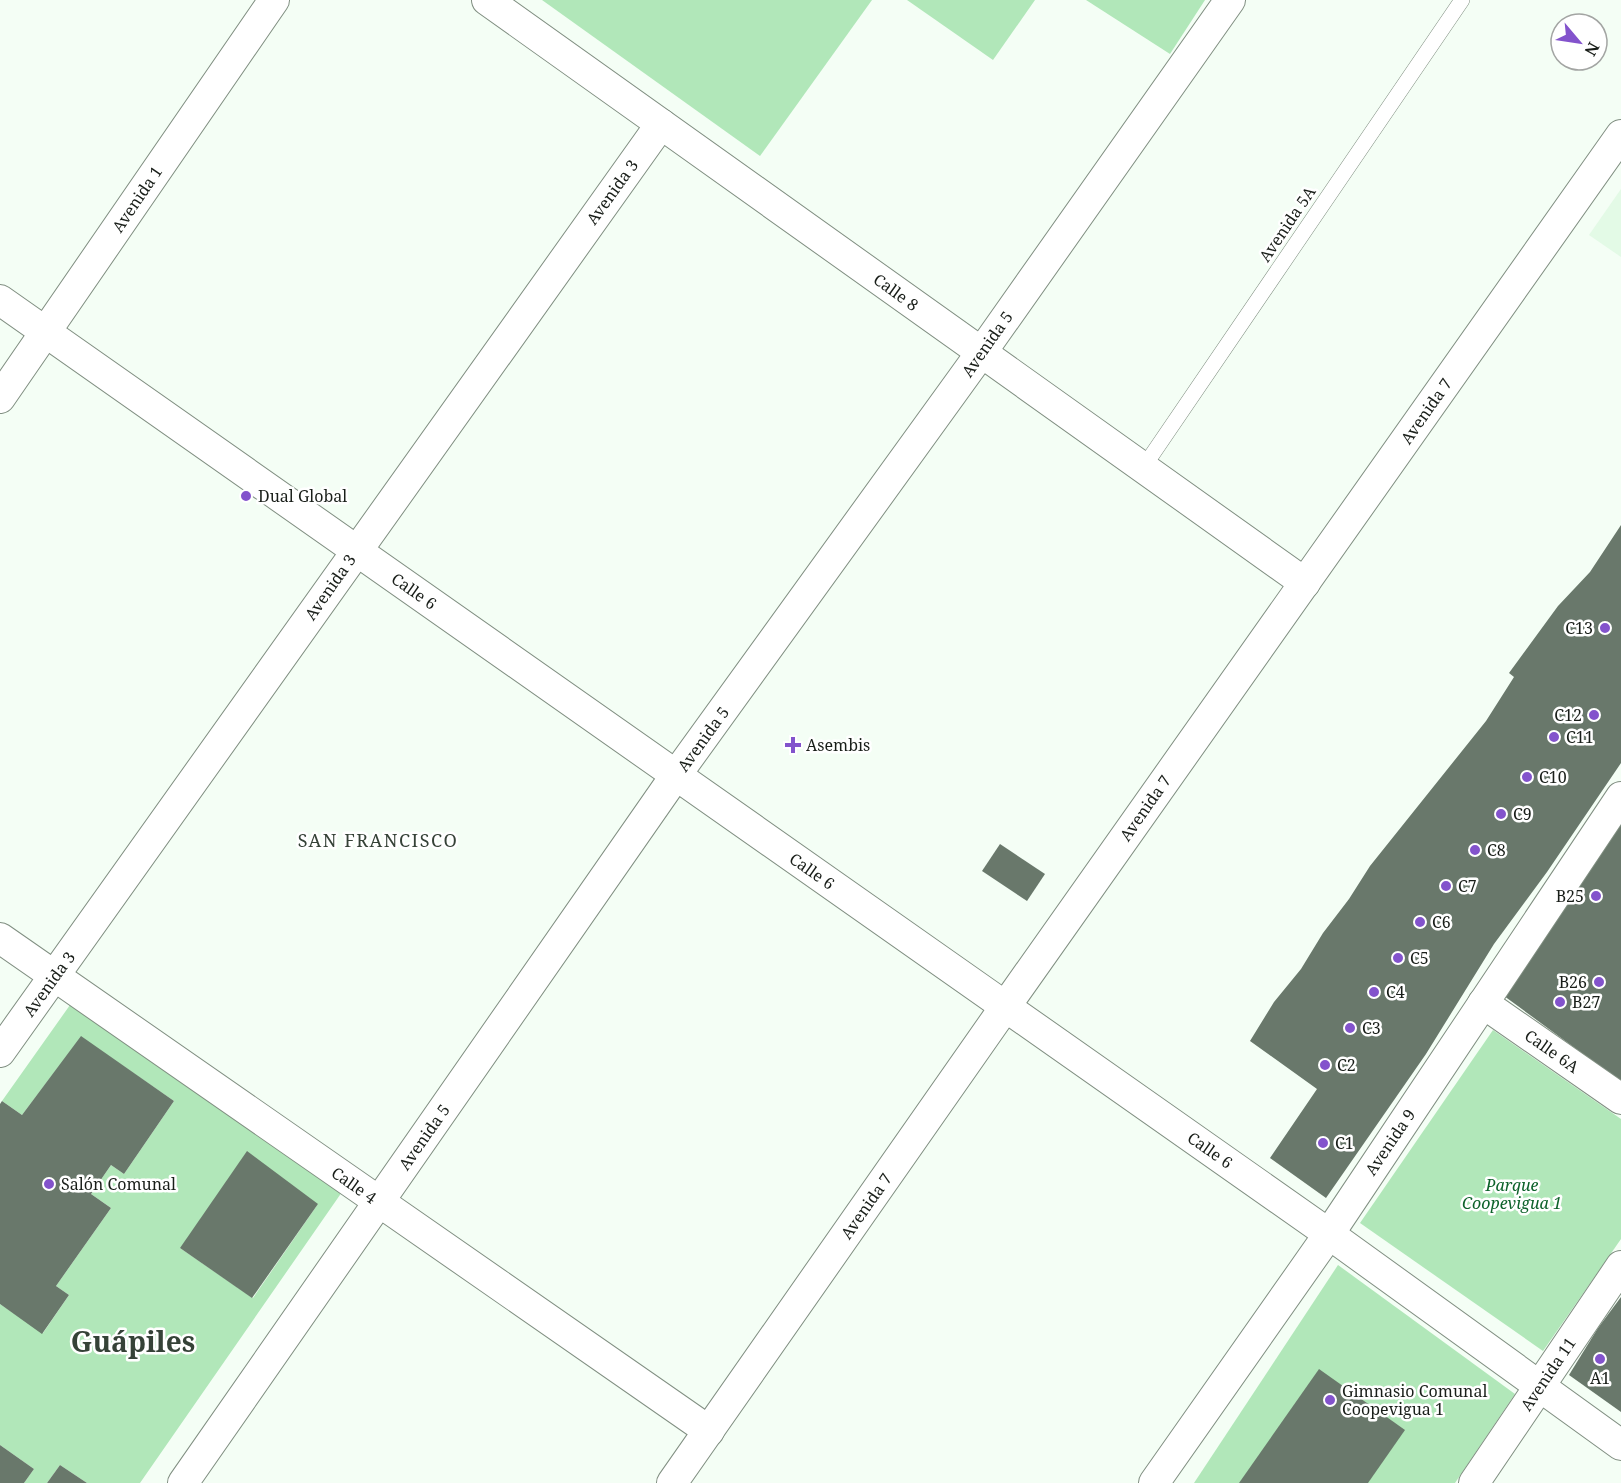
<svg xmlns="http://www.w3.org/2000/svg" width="1621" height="1483" font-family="'Noto Serif',serif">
	<rect width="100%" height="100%" fill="#f4fef5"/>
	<path fill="#e3fae6" d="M1621,189v68l-32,-22z"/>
	<g fill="#b1e7b9" fill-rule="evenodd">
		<path d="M542,0h330l-112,156z"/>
		<path d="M907,0h128l-42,60z"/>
		<path d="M1086,0h119l-35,54z"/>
		<path d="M70,1005l272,187 -202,291h-53l-27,-18 -13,18h-23l10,-14 -34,-24v-141l43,29 26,-38 -13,-9 55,-78 -20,-14 20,-29 13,9 50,-73 -93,-64 -59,78 -20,-14zM318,1204l-65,94 -73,-50z"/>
		<path d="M1493,1030l128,89v120l-78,112 -183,-128z"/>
		<path d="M1338,1265l177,129 -60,89h-261z"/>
	</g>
	<g fill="#69786b">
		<path d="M1621,525v238l-74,109 -53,72 -68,110 -100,144 -56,-40 47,-69 -67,-48 24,-39 27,-33 22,-36 26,-34 21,-33 116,-145 28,-44 -5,-4 49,-67 32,-34z"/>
		<path d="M1621,824v258l-121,-89z"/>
		<path d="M1000,844l45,30 -18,27 -45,-30z"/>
		<path d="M81,1036l93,65 -50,73 -13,-9 -20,29 20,14 -55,78 13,9 -27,39 -42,-30v-200l2,-3 20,14z"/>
		<path d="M247,1151l71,53 -66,94 -72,-50z"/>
		<path d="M1621,1297v115l-52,-37 29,-47z"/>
		<path d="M1319,1369l86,61 -37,53h-129z"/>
		<path d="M0,1445l34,24 -10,14h-24z"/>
		<path d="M60,1465l27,18h-40z"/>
	</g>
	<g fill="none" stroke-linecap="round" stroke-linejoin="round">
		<defs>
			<path id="service" d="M1143,468l319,-468"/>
			<g id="minor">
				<path d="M487,0l818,583"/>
				<path d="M0,300l1329,934 292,211"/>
				<path d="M0,398l274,-398"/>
				<path d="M0,938l709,493"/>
				<path d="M1483,1003l138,96"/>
				<path d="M0,1052l661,-928"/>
				<path d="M183,1483l493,-708 305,-422 249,-353"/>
				<path d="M672,1483l333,-476 616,-872"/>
				<path d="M1154,1483l175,-249 292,-437"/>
				<path d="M1474,1483l147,-217"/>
			</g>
		</defs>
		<use href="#service" stroke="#818f82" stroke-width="16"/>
		<use href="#minor" stroke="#818f82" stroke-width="32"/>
		<use href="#service" stroke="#fff" stroke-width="15"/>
		<use href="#minor" stroke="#fff" stroke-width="30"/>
	</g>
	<g fill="#8353cc" stroke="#fff" stroke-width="2">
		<circle cx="246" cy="496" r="6"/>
		<circle cx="1605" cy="628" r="6"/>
		<circle cx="1594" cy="715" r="6"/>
		<circle cx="1554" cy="737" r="6"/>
		<path d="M790 736h6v6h6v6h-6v6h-6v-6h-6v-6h6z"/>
		<circle cx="1527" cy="777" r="6"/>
		<circle cx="1501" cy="814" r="6"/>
		<circle cx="1475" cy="850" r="6"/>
		<circle cx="1446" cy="886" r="6"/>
		<circle cx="1596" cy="896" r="6"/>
		<circle cx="1420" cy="922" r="6"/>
		<circle cx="1398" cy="958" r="6"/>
		<circle cx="1599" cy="982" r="6"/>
		<circle cx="1374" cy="992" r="6"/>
		<circle cx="1560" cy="1002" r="6"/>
		<circle cx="1350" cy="1028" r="6"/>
		<circle cx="1325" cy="1065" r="6"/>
		<circle cx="1323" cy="1143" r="6"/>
		<circle cx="49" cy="1184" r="6"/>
		<circle cx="1600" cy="1359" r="6"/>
		<circle cx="1330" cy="1400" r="6"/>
	</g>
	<g text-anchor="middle" stroke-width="5" stroke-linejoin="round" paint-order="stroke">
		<g font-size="16" fill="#191e19" stroke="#fff">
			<text transform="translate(612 192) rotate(-54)" y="6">Avenida 3</text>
			<text transform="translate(137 199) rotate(-56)" y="6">Avenida 1</text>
			<text transform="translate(1287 224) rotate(-56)" y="6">Avenida 5A</text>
			<text transform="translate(896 292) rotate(36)" y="6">Calle 8</text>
			<text transform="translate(987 344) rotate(-55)" y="6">Avenida 5</text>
			<text transform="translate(1426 411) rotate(-55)" y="6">Avenida 7</text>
			<text transform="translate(330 587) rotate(-55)" y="6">Avenida 3</text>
			<text transform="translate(414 591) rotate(35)" y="6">Calle 6</text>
			<text transform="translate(703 739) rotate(-54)" y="6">Avenida 5</text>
			<text transform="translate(1145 808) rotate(-55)" y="6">Avenida 7</text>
			<text transform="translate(812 871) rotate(35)" y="6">Calle 6</text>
			<text transform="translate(49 984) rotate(-54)" y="6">Avenida 3</text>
			<text transform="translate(1552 1051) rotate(35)" y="6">Calle 6A</text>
			<text transform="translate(424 1137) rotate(-55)" y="6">Avenida 5</text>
			<text transform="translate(1390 1142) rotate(-56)" y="6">Avenida 9</text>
			<text transform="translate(1210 1150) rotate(35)" y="6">Calle 6</text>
			<text transform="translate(354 1185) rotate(35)" y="6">Calle 4</text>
			<text transform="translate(866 1206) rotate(-55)" y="6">Avenida 7</text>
			<text transform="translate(1548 1374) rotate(-56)" y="6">Avenida 11</text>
		</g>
		<g font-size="16" fill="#191e19" stroke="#fff" text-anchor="start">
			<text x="258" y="502">Dual Global</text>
			<text x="1593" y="634" text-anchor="end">C13</text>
			<text x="1582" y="721" text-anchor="end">C12</text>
			<text x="1566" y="743">C11</text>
			<text x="806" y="751">Asembis</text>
			<text x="1539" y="783">C10</text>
			<text x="1513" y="820">C9</text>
			<text x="1487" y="856">C8</text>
			<text x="1458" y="892">C7</text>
			<text x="1584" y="902" text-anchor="end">B25</text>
			<text x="1432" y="928">C6</text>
			<text x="1410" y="964">C5</text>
			<text x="1587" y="988" text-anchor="end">B26</text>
			<text x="1386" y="998">C4</text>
			<text x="1572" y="1008">B27</text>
			<text x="1362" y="1034">C3</text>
			<text x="1337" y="1071">C2</text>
			<text x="1335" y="1149">C1</text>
			<text x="61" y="1190">Salón Comunal</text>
			<text x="1600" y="1384" text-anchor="middle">A1</text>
			<text x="1342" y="1397">Gimnasio Comunal<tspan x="1342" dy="18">Coopevigua 1</tspan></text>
		</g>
		<g font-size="16" font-style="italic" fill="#0d622a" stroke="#fff">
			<text x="1512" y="1191">Parque<tspan x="1512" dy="18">Coopevigua 1</tspan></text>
		</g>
		<g font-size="18" letter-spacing="1.5" fill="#354237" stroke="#fff">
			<text x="378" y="847">SAN FRANCISCO</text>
		</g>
		<g font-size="28" font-weight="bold" fill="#354237" stroke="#fff">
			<text x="133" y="1352">Guápiles</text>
		</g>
	</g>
	<g transform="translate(1579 42) rotate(119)"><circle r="28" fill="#ffffff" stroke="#a3a5a3" stroke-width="1.5"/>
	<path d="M0-4.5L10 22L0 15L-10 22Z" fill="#8353cc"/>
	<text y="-9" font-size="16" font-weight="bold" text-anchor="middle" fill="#191e19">N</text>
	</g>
</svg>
